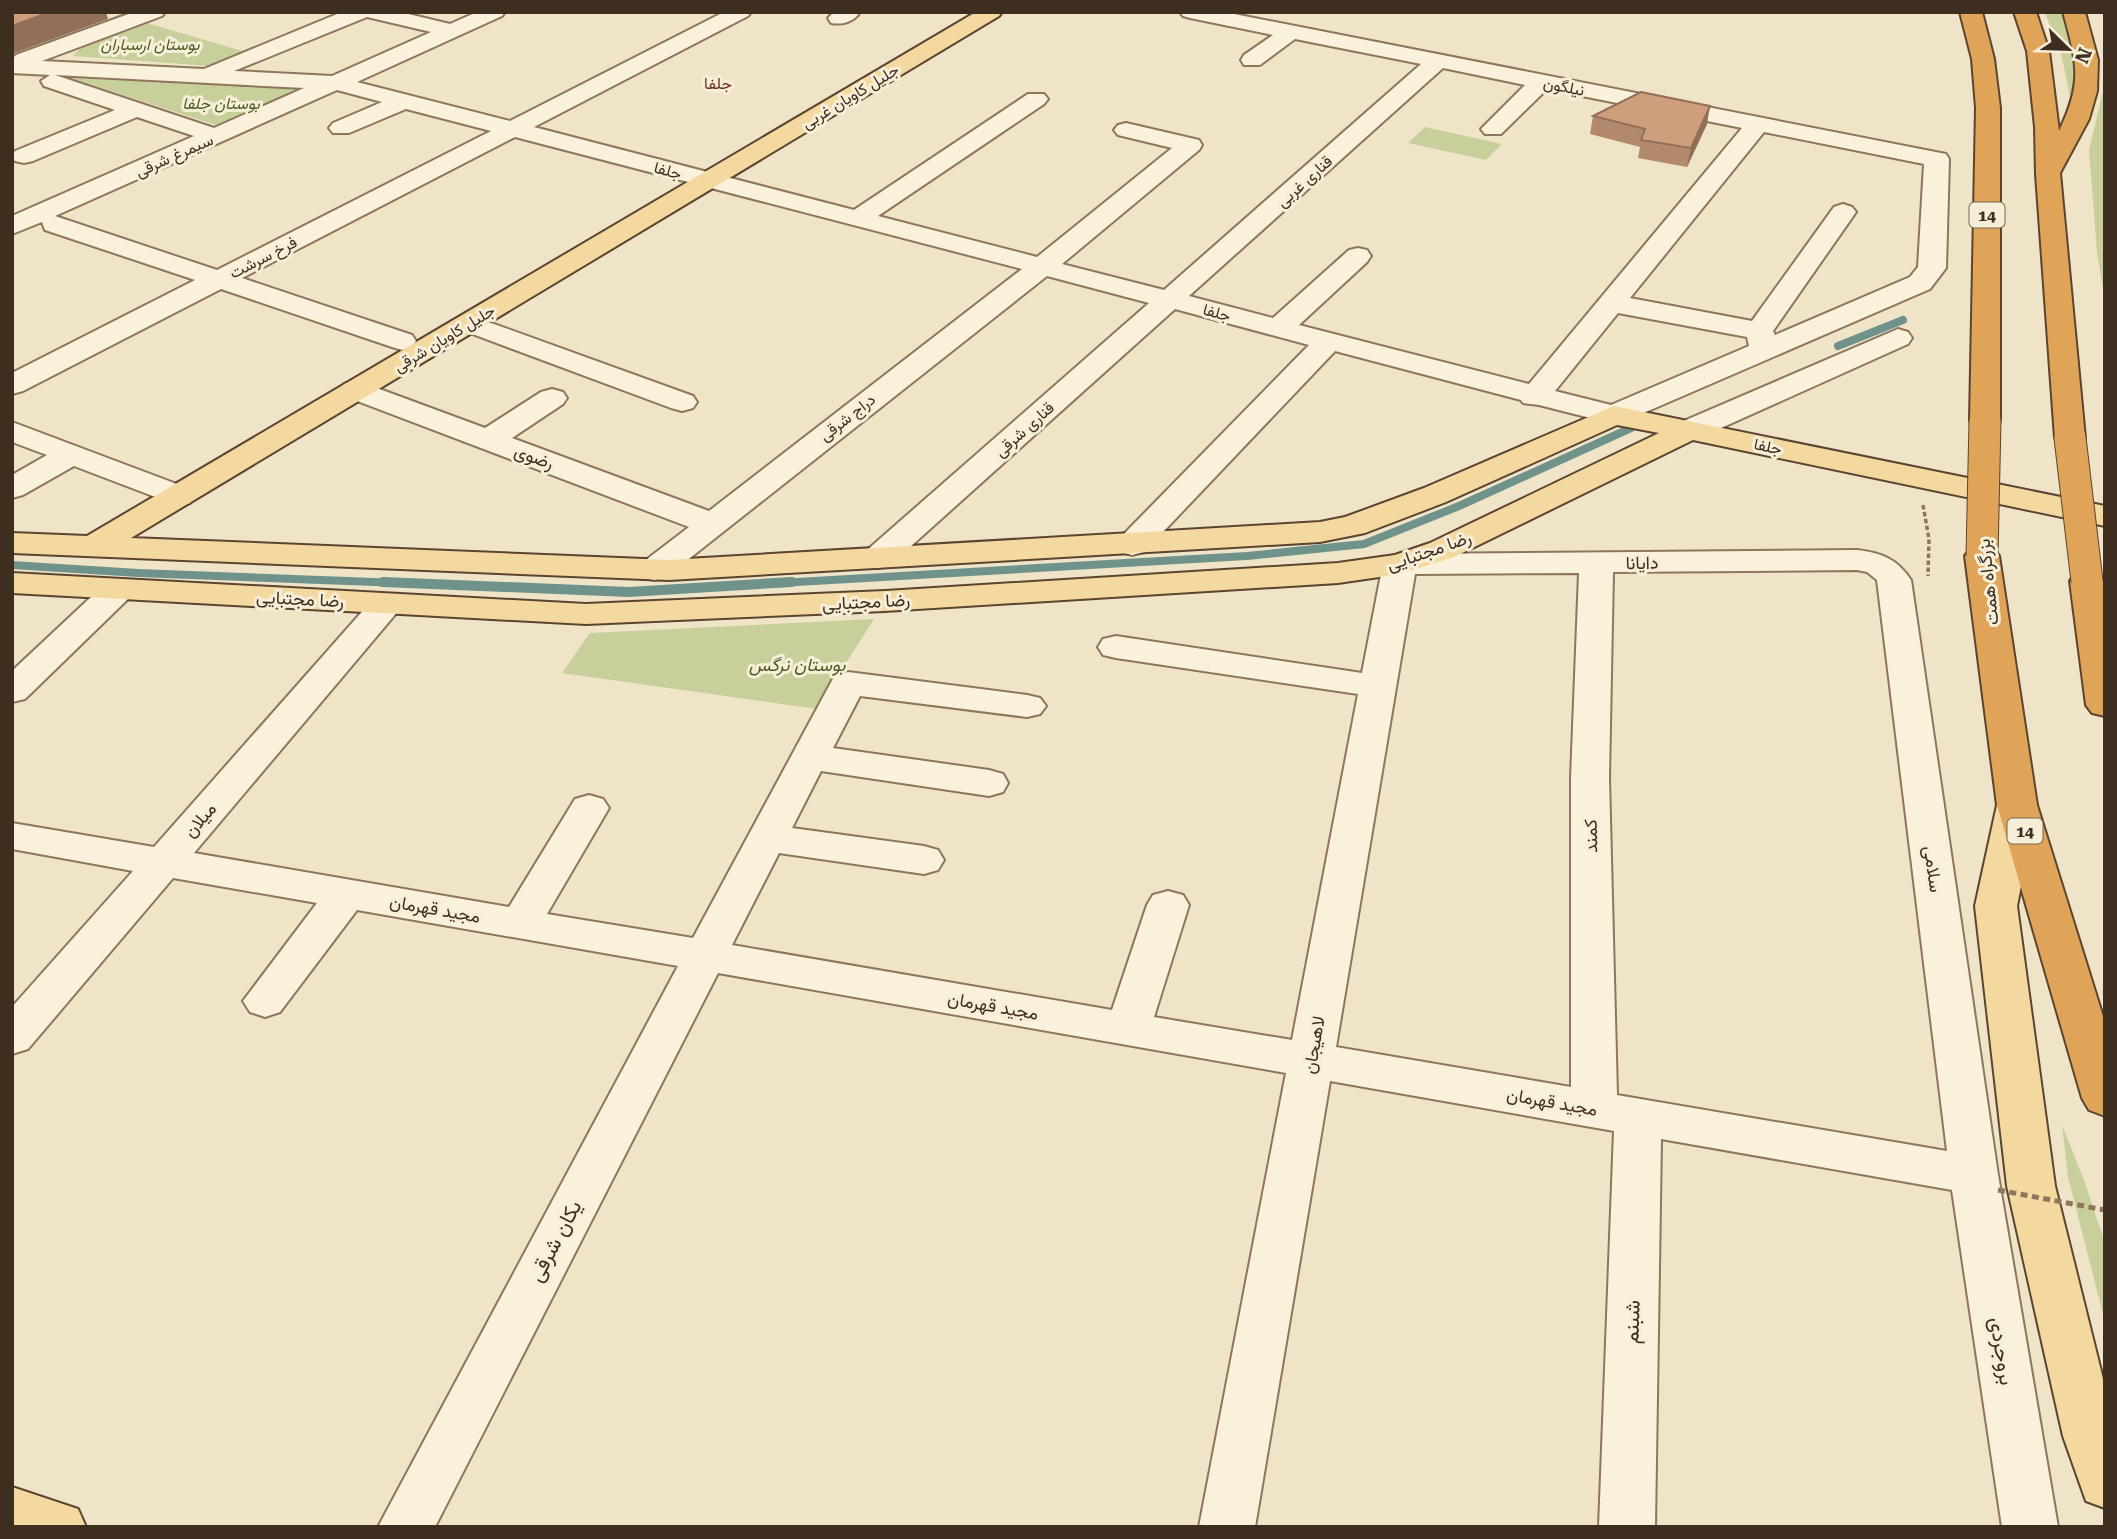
<svg xmlns="http://www.w3.org/2000/svg" width="2117" height="1539" font-family="'Roboto Serif',Vazirmatn,serif">
	<rect width="100%" height="100%" fill="#f0e4c8"/>
	<g fill="#c9cf9b">
		<path d="M2045,12h17c14,38 13,55 10,94l-10,-48z"/>
		<path d="M147,23l99,29 -37,14 -136,-10 7,-8z"/>
		<path d="M58,74l253,12 -89,41z"/>
		<path d="M2105,83v217l-8,-47 -8,-103z"/>
		<path d="M1425,127l77,17 -16,16 -78,-17z"/>
		<path d="M874,619l-57,90 -255,-36 28,-40z"/>
		<path d="M2062,1125l22,55 21,63v79l-37,-145z"/>
	</g>
	<g fill="none" stroke-linecap="round" stroke-linejoin="round">
		<g stroke="#6f938a" stroke-width="8">
			<path d="M1838,346l65,-26"/>
			<path d="M12,565l126,8 290,11"/>
			<path d="M762,584l485,-28 117,-12 95,-38 172,-78"/>
		</g>
		<path stroke="#6f938a" stroke-width="10" d="M383,582l246,10 163,-10"/>
		<defs>
			<g id="minor">
				<path d="M134,12h31l-3,4 -120,45 162,8 138,-57h58l50,12 27,-12h28l-3,4 -145,66 153,39 214,-109h27l-3,4 -214,111 320,83 174,-116h16l4,5 -4,5 -166,112 159,41 135,-109 -54,-13 -4,-5 4,-5 8,-2 73,17 3,5 -3,5 -137,114 102,26 257,-226 -126,-25 -35,26h-16l-3,-5 3,-5 29,-20 -83,-17 -7,-2 -3,-4h44l722,142 3,5 -3,109 -16,21 -305,132 -11,3 -75,-19 -16,-2 -2,-3 -186,-49 -191,201 -12,3 -12,-3 -5,-7 5,-7 189,-193 -134,-36 -285,256 -12,3 -12,-3 -5,-7 5,-7 283,-248 -102,-27 -381,301 -12,3 -12,-3 -5,-7 5,-7 47,-36 -345,-131 -4,-6 4,-6 11,-3 11,3 119,44 56,-36 11,-3 11,3 4,6 -4,6 -51,34 197,73 313,-242 -507,-132 -273,141 170,57 4,6 -4,6 -10,3 -10,-3 -171,-58 -198,102 -11,3v-21l183,-93 -150,-50 -3,-8 -30,12v-18l182,-80 -57,-19 -104,44 -9,2 -9,-2 -3,-4 3,-6 100,-41 -71,-24 -3,-5 9,-6 -38,-2v-14l4,-4zM367,17l64,15 -99,44 -98,-5zM1443,68l82,17 -44,44 4,5h16l46,-45 195,39 -213,256 -230,-59 68,-63 4,-6 -4,-6 -9,-2 -9,2 -76,68 -84,-22zM55,75l249,13 -90,40zM337,90l45,12 -49,21 -4,5 4,5h16l57,-24 85,22 -274,139 -162,-54zM1764,132l160,32 -6,103 -8,10 -135,58 -2,-4 83,-119 -4,-5 -9,-3 -9,3 -82,114 -122,-23zM1618,313l129,24 2,9 -138,59 -56,-14z"/>
				<path d="M834,12h26c-6,10 -18,13 -29,11l-3,-5z"/>
				<path d="M469,315l224,81 4,6 -4,6 -11,3 -11,-3 -212,-79 -4,-6 4,-6z"/>
				<path d="M1898,329l10,3 4,6 -4,6 -207,93 -11,2 -11,-2 -4,-7 4,-7z"/>
				<path d="M12,422l178,67 5,7 -5,7 -11,3 -105,-40 -51,29 -11,3v-23l35,-20 -35,-13z"/>
				<path d="M1857,550c25,3 40,9 54,30l87,595 60,352h-56l-50,-337 -291,-51 -6,388h-56l15,-396 -284,-50 -75,446h-56l87,-454 -568,-100 -283,554h-57l300,-561 -321,-56 -77,102 -15,5 -15,-5 -7,-11 74,-98 -144,-25 -145,171 -16,5v-47l121,-136 -121,-22v-26l142,24 221,-250 12,-3 12,3 5,7 -210,249 315,54 66,-108 14,-4 14,4 6,9 -62,106 146,24 142,-263 13,-3 179,23 13,3 6,8 -6,8 -13,3 -167,-21 -27,52 156,22 14,4 5,9 -5,9 -14,4 -168,-25 -29,57 132,18 14,4 6,10 -6,10 -14,4 -145,-21 -47,92 380,65 35,-105 6,-10 15,-4 15,4 6,10 -35,112 138,23 66,-346 -242,-36 -13,-3 -5,-8 5,-8 13,-3 246,37 21,-109 5,-7 12,-3zM1857,570l10,2 10,8 70,571 -330,-56 -8,-317 4,-206zM1579,573l-8,205v309l-235,-40 79,-473z"/>
				<path d="M118,580l12,3 5,7 -5,7 -105,102 -13,3v-31l94,-88z"/>
			</g>
			<g id="major">
				<path d="M976,12h26l-3,4 -868,522 538,22 651,-38 25,-5 79,-29 190,-82 491,100v20l-412,-86 -239,117 -54,17 -62,9 -453,28 -299,13 -574,-31v-20l574,31 299,-13 453,-28 57,-8 35,-12 229,-110 -42,-8 -171,77 -81,31 -45,9 -651,38 -657,-27v-20l75,3z"/>
				<path d="M2017,792l14,4 6,9 -20,101 38,280 50,201v121l-19,-7 -23,-65 -56,-250 -32,-280 22,-101 6,-9z"/>
				<path d="M12,1487l66,22 8,18h-74z"/>
			</g>
			<g id="highway">
				<path d="M1960,12h22l12,47 6,49v313l-4,6 -11,3 -11,-3 -4,-6 6,-313 -4,-49z"/>
				<path d="M2014,12h22l13,39 10,80c24,-49 18,-68 4,-119h22l13,48 -1,31 -8,28 -29,54 25,265 -4,7 -11,2 -11,-2 -4,-7 -19,-264 -1,-47 -8,-76z"/>
				<path d="M1982,546l12,3 5,7 38,249 68,218v93l-16,-6 -7,-12 -85,-293 -32,-249 5,-7z"/>
				<path d="M2087,571l12,3 6,11v131l-13,-3 -6,-8 -16,-124 5,-7z"/>
			</g>
		</defs>
		<use href="#minor" stroke="#8d765c" stroke-width="4"/>
		<use href="#major" stroke="#5b4430" stroke-width="4"/>
		<use href="#highway" stroke="#5b4430" stroke-width="4"/>
		<path stroke="#8d765c" stroke-width="3.5" stroke-dasharray="4.5 2.5" stroke-linecap="butt" d="M1923,505l6,34 -1,37"/>
		<use href="#minor" fill="#faf1dc" fill-rule="evenodd"/>
		<use href="#major" fill="#f3d9a0" fill-rule="evenodd"/>
		<use href="#highway" fill="#e0a458" fill-rule="evenodd"/>
		<defs>
			<g id="highway-bridge">
				<path d="M2070,438l17,143"/>
				<path d="M1982,556l3,-135"/>
			</g>
		</defs>
		<use href="#highway-bridge" stroke="#5b4430" stroke-width="33" stroke-linecap="butt"/>
		<path stroke="#8d765c" stroke-width="5" stroke-dasharray="7 4.5" stroke-linecap="butt" d="M1998,1190l107,20"/>
		<use href="#highway-bridge" stroke="#e0a458" stroke-width="31"/>
	</g>
	<path fill="#b2896c" d="M1593,116l114,8 -20,43 -49,-9 2,-11 -50,-13z"/>
	<g fill="#916f58">
		<path d="M50,12h56l2,7 -96,35v-28z"/>
		<path d="M1710,106l-3,18 -20,43 4,-19z"/>
	</g>
	<g fill="#cf9f7d" stroke="#916f58" stroke-width="2">
		<path d="M12,12h38l-38,14z"/>
		<path d="M1641,92l69,14 -19,42 -50,-8 4,-11 -52,-13z"/>
	</g>
	<g text-anchor="middle" stroke-width="6" stroke-linejoin="round" paint-order="stroke">
		<g font-size="16" font-style="italic" fill="#4d5a26" stroke="#f7eed8">
			<text x="150" y="50">بوستان ارسباران</text>
			<text x="221" y="109">بوستان جلفا</text>
		</g>
		<g font-size="16" fill="#6b2e1e" stroke="#f7eed8">
			<text x="718" y="89">جلفا</text>
		</g>
		<g font-size="16" fill="#3d2e20" stroke="#f7eed8">
			<text transform="translate(1564 86) rotate(11)" y="6">نیلگون</text>
			<text transform="translate(850 96) rotate(-31)" y="6">جلیل کاویان غربی</text>
			<text transform="translate(174 155) rotate(-24)" y="6">سیمرغ شرقی</text>
			<text transform="translate(668 170) rotate(15)" y="6">جلفا</text>
			<text transform="translate(1304 181) rotate(-42)" y="6">قناری غربی</text>
			<text transform="translate(263 257) rotate(-27)" y="6">فرخ سرشت</text>
			<text transform="translate(1217 312) rotate(15)" y="6">جلفا</text>
			<text transform="translate(444 338) rotate(-31)" y="6">جلیل کاویان شرقی</text>
			<text transform="translate(847 417) rotate(-38)" y="6">دراج شرقی</text>
			<text transform="translate(1024 429) rotate(-42)" y="6">قناری شرقی</text>
			<text transform="translate(1768 446) rotate(12)" y="6">جلفا</text>
		</g>
		<g fill="#f7eed8" stroke="#756857" stroke-width="2">
			<rect x="1969.5" y="202.5" width="35" height="25" rx="5"/>
			<rect x="2007.5" y="818.5" width="35" height="25" rx="5"/>
		</g>
		<g font-size="16" font-weight="bold" fill="#3d2e20">
			<text x="1987" y="221">14</text>
			<text x="2025" y="837">14</text>
		</g>
		<g font-size="18" fill="#3d2e20" stroke="#f7eed8">
			<text transform="translate(534 457) rotate(20)" y="6">رضوی</text>
			<text transform="translate(1429 551) rotate(-19)" y="6">رضا مجتبایی</text>
			<text transform="translate(1642 563) rotate(-1)" y="6">دایانا</text>
			<text transform="translate(1988 582) rotate(-96)" y="6">بزرگراه همت</text>
			<text transform="translate(300 599) rotate(3)" y="6">رضا مجتبایی</text>
			<text transform="translate(866 602) rotate(-3)" y="6">رضا مجتبایی</text>
			<text transform="translate(200 820) rotate(-49)" y="6">میلان</text>
			<text transform="translate(1591 836) rotate(-91)" y="6">کمند</text>
			<text transform="translate(1933 869) rotate(82)" y="6">سلامی</text>
			<text transform="translate(435 909) rotate(10)" y="6">مجید قهرمان</text>
			<text transform="translate(993 1006) rotate(10)" y="6">مجید قهرمان</text>
			<text transform="translate(1314 1045) rotate(-80)" y="6">لاهیجان</text>
			<text transform="translate(1552 1102) rotate(10)" y="6">مجید قهرمان</text>
		</g>
		<g font-size="18" font-style="italic" fill="#4d5a26" stroke="#f7eed8">
			<text x="797" y="671">بوستان نرگس</text>
		</g>
		<g font-size="21" fill="#3d2e20" stroke="#f7eed8">
			<text transform="translate(555 1241) rotate(-62)" y="7">یکان شرقی</text>
			<text transform="translate(1632 1322) rotate(-88)" y="7">شبنم</text>
			<text transform="translate(2002 1351) rotate(81)" y="7">بروجردی</text>
		</g>
	</g>
	<rect width="2117" height="1539" fill="none" stroke="#3d2e20" stroke-width="28"/>
	<g transform="translate(2068 49) rotate(113)" stroke="#f7eed8" stroke-width="5" paint-order="stroke">
	<path d="M0-5L12 26L0 18L-12 26Z" fill="#3d2e20"/>
	<text y="-10" font-size="19" font-weight="bold" text-anchor="middle" fill="#3d2e20">N</text>
	</g>
</svg>
